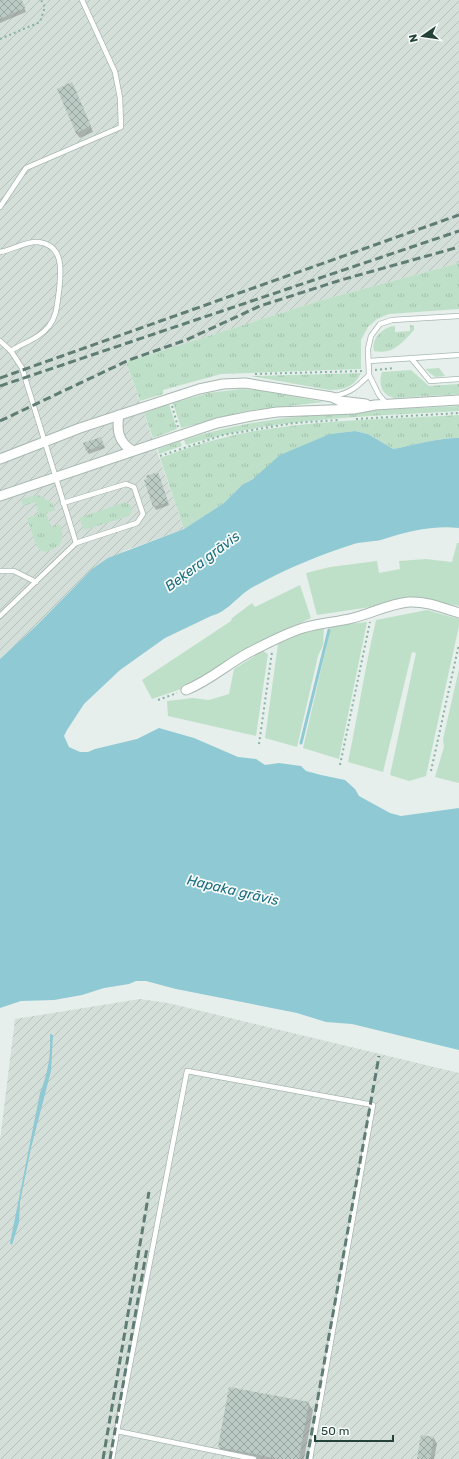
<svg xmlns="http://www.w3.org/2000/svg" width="459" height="1459" font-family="Rubik,sans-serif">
	<defs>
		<pattern id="industrial-furrows" width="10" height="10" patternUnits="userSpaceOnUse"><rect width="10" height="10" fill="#d4dfda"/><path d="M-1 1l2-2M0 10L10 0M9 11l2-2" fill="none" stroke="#b6c1bc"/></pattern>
		<pattern id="grass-tufts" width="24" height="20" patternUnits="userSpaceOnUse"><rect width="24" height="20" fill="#bfe0c8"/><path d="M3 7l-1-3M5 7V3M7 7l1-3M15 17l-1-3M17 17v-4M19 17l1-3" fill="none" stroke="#a4c1ad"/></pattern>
		<pattern id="building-cross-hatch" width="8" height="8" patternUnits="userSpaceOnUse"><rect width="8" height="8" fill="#bbcac4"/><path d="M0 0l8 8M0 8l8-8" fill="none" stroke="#98a6a0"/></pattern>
	</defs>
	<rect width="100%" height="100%" fill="#e6efeb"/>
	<g fill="url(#industrial-furrows)">
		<path d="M0,0h459v263l-137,37 -196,62 58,167 -60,22 -49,35 -39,40 -36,33z"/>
		<path d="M140,999l28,4 291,70v386h-459v-319l15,-121z"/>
	</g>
	<g fill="url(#grass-tufts)">
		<path d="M459,263v46l-70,5 -12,5 -9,8 -7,13v29l-140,5 -58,16v4l-23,7 -14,-39 196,-62z"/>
		<path d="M410,325l4,1v4c-12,13 -21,25 -40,21 -3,-13 9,-24 21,-25v6l15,-1z"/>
		<path d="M439,368l6,8 -10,1 -10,-8z"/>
		<path d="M411,370l18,16 30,-2v10l-64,4c-13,-2 -17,-14 -13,-26z"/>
		<path d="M361,373c-7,14 -17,17 -32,17l-78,-14z"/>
		<path d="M242,389l16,1 66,12 -78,9 -65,17 -8,-25 35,-10z"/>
		<path d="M169,404l8,25 -24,9 -9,-25z"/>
		<path d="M459,406v5c-92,6 -185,6 -273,34l-2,-5c89,-29 182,-29 275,-34z"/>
		<path d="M459,415v23c-23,0 -44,7 -66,11l-25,-15 -13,-3 -25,3 -88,51 -18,18 -40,26 -24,-71c35,-13 71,-24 108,-29 63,-10 128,-10 191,-14z"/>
		<path d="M180,441l2,5 -23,8 -1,-5z"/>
		<path d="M38,495l14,8 3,7 -9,3 5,14 9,-3c3,9 3,14 -1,22l-12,6 -6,-1 -5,-6 -9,-27 12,-4 -4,-12 -11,4 -3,-7z"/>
		<path d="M125,502l5,3 2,5 -3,6 -45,14 -5,-12z"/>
	</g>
	<g fill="#bfe0c8">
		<path d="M457,543h2v63l-35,-7 -107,16 -11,-42 24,-6 47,-6 2,12 21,-4 -1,-8 27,-2 26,3z"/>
		<path d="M300,585l11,33 -40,19 -81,49 -38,13 -10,-19 89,-59 1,-3 20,-15 3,4z"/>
		<path d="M427,610l32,9v7l-33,150 -17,5 -19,-6 26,-122 -4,-1 -29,120 -35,-10c10,-47 17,-95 28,-142z"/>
		<path d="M367,622l-28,137 -36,-11 28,-122z"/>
		<path d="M324,628l-1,17 -5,11 -21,91 -32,-9 13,-94 25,-11z"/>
		<path d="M263,651l5,3 -12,82 -88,-20 -1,-15 26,-3 16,2 20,-6 5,-25z"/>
		<path d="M459,669v114l-24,-6 9,-30 -1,-8z"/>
	</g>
	<g fill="#8ec9d4">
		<path d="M355,431l13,3 25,15c22,-4 43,-11 66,-11v90c-24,-3 -52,3 -75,11 -8,3 -20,2 -30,5 -35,11 -68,25 -101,43 -15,8 -25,25 -42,29l-46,22 -45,32 -36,34 -17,26 -3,6 5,11 11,5h8l7,-3 42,-10 22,-11 35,10 44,19 18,2 9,6 14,-2 22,3 5,5 15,4 24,5 10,9 4,7 31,17 11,3 58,-8v242l-107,-26 -26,-2 -29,-9 -121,-24 -30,-8h-10l-7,3 -25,4 -22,7 -28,5 -33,1 -21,7v-349l36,-33 56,-57 16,-11 76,-29 40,-26 18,-18 11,-6 27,-24 50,-21z"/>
		<path d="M50,1034l3,1 -2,36 -20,77 -11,54 -1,20 -7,23 -2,-2 30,-150c8,-20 11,-37 10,-59z"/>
	</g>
	<g fill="#0003">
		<path d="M0,0h21l5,12 -26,11z"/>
		<path d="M75,89l18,43 -13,6 -4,-5z"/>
		<path d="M102,441l3,7 -16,6 -2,-3z"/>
		<path d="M159,476l10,29 -13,5 -2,-4z"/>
		<path d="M308,1403l5,7 -9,49h-57l-23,-4 -5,-8z"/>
		<path d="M434,1438l3,6 -3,15h-16z"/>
	</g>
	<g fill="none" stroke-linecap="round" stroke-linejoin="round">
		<path stroke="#8ec9d4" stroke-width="3" d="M301,743l28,-113"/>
	</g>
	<g fill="url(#building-cross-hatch)">
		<path d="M4,0h18l3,8 -25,11v-17z"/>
		<path d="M72,82l19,44 -15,7 -19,-44z"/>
		<path d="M101,437l3,8 -18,6 -3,-8z"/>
		<path d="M158,472l10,30 -15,5 -9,-27 3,-1 -1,-3z"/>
		<path d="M229,1387l80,15 -10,57h-20l-61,-12z"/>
		<path d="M421,1435l13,2 -4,22h-13z"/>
	</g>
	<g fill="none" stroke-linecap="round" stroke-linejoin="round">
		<defs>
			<g id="lane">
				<path d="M0,207l26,-39 95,-41 -1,-29 -5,-26 -33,-72"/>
				<path d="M0,252c12,-2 26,-11 38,-10 27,3 23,31 21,49 -2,13 -2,25 -10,35 -9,12 -26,17 -38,25"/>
				<path d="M0,341l11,10 11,17 54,175 -76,73"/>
				<path d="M411,358l19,23 29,-2"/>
				<path d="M369,361l90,-6"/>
				<path d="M334,396c17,-3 24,-10 35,-21"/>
				<path d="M387,404l-8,-9 -10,-20 -1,-26 3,-13 9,-12 12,-4 67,-4"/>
				<path d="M63,503l63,-19 8,3 9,27 -6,9 -61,20"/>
				<path d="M0,571h14l22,11"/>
				<path d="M117,1431l70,-360 186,34 -63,354"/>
				<path d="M112,1459l5,-28 137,28"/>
			</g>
			<g id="street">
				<path d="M119,415c-3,16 0,28 14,36"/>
				<path d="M0,459l80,-31 119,-39 24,-5 22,-1 87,14 8,4 26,3"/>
				<path d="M0,496l181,-61 36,-12 34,-7 26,-4 77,-3 21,-4 84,-5"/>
				<path d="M186,690c23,-9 40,-25 62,-37 18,-9 36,-19 55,-25 16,-5 34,-6 50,-10 19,-5 36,-14 56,-16 17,-1 34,6 50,11"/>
			</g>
		</defs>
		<use href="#lane" stroke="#a8b8b2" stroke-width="6"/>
		<use href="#street" stroke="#a8b8b2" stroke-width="11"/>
		<g stroke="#86b3a5" stroke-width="2" stroke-dasharray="2 3" stroke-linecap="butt">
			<path d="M0,39l40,-17 5,-15 -4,-7"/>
			<path d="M375,370l19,-2"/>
			<path d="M255,374l107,-3"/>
			<path d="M172,406l6,21"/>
			<path d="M356,419l103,-6"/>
			<path d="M160,456l63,-21 71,-12 44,-3"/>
			<path d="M158,700l19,-7"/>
			<path d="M259,744l13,-92"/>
			<path d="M340,765l30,-143"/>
			<path d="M431,771l28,-127"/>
		</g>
		<use href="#lane" stroke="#fff" stroke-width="4.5"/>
		<use href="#street" stroke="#fff" stroke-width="9"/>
		<g stroke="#5f7d75" stroke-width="3" stroke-dasharray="8 4" stroke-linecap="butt">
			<path d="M0,378l459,-163"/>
			<path d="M0,386l459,-155"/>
			<path d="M0,421l129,-61 57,-20 74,-34 81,-26 118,-33"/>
			<path d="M103,1459l46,-267"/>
			<path d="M110,1459l37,-211"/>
			<path d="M307,1459l72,-403"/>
		</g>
	</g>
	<g text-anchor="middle" stroke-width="3.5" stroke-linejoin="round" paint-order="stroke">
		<g font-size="14" font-style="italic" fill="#1c6f80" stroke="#f7fbf9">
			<text transform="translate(202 561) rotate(-37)" y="5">Beķera grāvis</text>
			<text transform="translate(233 890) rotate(13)" y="5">Hapaka grāvis</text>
		</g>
	</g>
	<g transform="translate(423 36) rotate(257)" stroke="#f7fbf9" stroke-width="3" paint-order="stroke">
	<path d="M0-3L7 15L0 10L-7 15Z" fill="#24423a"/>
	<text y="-6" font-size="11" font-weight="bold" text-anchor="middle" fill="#24423a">N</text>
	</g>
	<path d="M315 1435v6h78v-6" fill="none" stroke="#24423a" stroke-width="2"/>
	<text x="321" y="1435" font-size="12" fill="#24423a" stroke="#f7fbf9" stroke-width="3" paint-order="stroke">50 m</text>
</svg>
